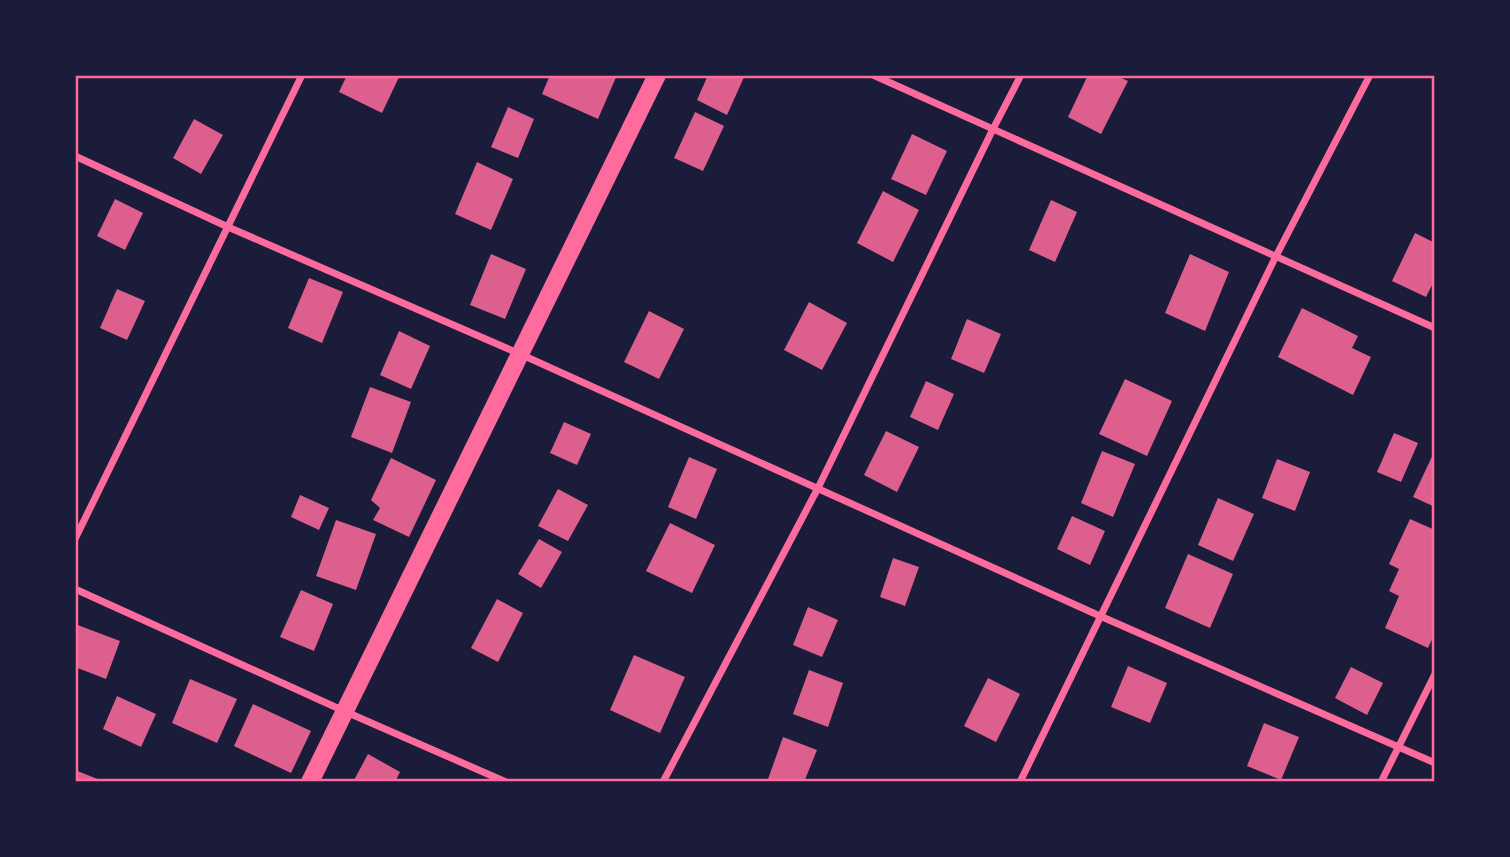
<svg xmlns="http://www.w3.org/2000/svg" width="1510" height="857" font-family="Merriweather,serif">
	<rect width="100%" height="100%" fill="#1b1b3a"/>
	<g fill="#dd5f8e">
		<path d="M347,75h53l-18,38 -43,-21z"/>
		<path d="M550,75h67l-19,44 -56,-25z"/>
		<path d="M708,75h37l-18,40 -30,-15z"/>
		<path d="M1088,75h27l13,6 -27,53 -33,-17z"/>
		<path d="M508,107l26,12 -16,39 -27,-11z"/>
		<path d="M695,112l29,14 -21,45 -29,-13z"/>
		<path d="M194,119l29,16 -22,39 -28,-16z"/>
		<path d="M912,134l35,17 -21,44 -35,-16z"/>
		<path d="M477,162l36,17 -22,51 -36,-16z"/>
		<path d="M883,191l36,19 -26,52 -36,-19z"/>
		<path d="M115,199l28,14 -18,37 -28,-14z"/>
		<path d="M1051,200l26,12 -22,50 -26,-12z"/>
		<path d="M1415,233l20,10v36l-9,18 -34,-16z"/>
		<path d="M491,254l35,15 -21,50 -35,-14z"/>
		<path d="M1190,254l39,18 -24,59 -40,-18z"/>
		<path d="M309,278l34,14 -21,51 -34,-15z"/>
		<path d="M117,289l28,12 -18,39 -27,-12z"/>
		<path d="M809,302l38,21 -25,47 -38,-20z"/>
		<path d="M1302,308l56,28 -6,12 19,9 -18,38 -75,-38z"/>
		<path d="M649,311l35,18 -25,50 -35,-17z"/>
		<path d="M967,319l34,15 -17,39 -33,-14z"/>
		<path d="M399,331l31,15 -19,43 -31,-14z"/>
		<path d="M1125,379l47,22 -25,55 -48,-22z"/>
		<path d="M926,381l28,13 -16,36 -28,-13z"/>
		<path d="M370,387l41,15 -19,51 -41,-16z"/>
		<path d="M564,422l27,12 -14,31 -27,-12z"/>
		<path d="M886,431l33,16 -22,45 -33,-17z"/>
		<path d="M1394,433l24,10 -17,39 -24,-10z"/>
		<path d="M1435,450v57l-22,-10z"/>
		<path d="M1102,451l33,13 -22,53 -32,-14z"/>
		<path d="M689,457l28,12 -21,50 -28,-12z"/>
		<path d="M391,458l45,22 -27,57 -36,-17 7,-12 -9,-8z"/>
		<path d="M1277,459l33,13 -15,39 -33,-13z"/>
		<path d="M558,489l30,16 -20,36 -30,-15z"/>
		<path d="M300,495l29,13 -10,22 -28,-13z"/>
		<path d="M1218,498l36,16 -21,47 -35,-16z"/>
		<path d="M1072,516l33,15 -15,34 -33,-16z"/>
		<path d="M1410,519l25,11v103l-7,15 -43,-20 14,-32 -10,-5 10,-22 -10,-5z"/>
		<path d="M336,520l40,14 -20,56 -40,-14z"/>
		<path d="M670,523l45,22 -23,48 -46,-22z"/>
		<path d="M539,539l23,13 -21,36 -23,-14z"/>
		<path d="M1188,554l45,20 -23,54 -45,-20z"/>
		<path d="M893,558l26,9 -14,39 -25,-9z"/>
		<path d="M301,590l32,14 -19,47 -34,-14z"/>
		<path d="M497,599l26,14 -25,49 -27,-14z"/>
		<path d="M808,607l30,13 -16,37 -29,-12z"/>
		<path d="M75,624l45,17 -14,38 -31,-12z"/>
		<path d="M634,655l51,22 -25,56 -50,-23z"/>
		<path d="M1128,666l39,17 -17,40 -39,-16z"/>
		<path d="M1351,667l32,16 -16,32 -32,-17z"/>
		<path d="M809,670l34,13 -15,44 -35,-13z"/>
		<path d="M988,678l32,16 -24,48 -32,-16z"/>
		<path d="M190,679l47,20 -20,44 -45,-20z"/>
		<path d="M117,696l39,18 -15,33 -38,-18z"/>
		<path d="M253,704l58,27 -20,42 -57,-27z"/>
		<path d="M1264,723l35,14 -18,43 -34,-14z"/>
		<path d="M783,737l34,13 -13,32h-37z"/>
		<path d="M368,754l32,18 -5,10h-42z"/>
		<path d="M75,770l30,12h-30z"/>
	</g>
	<g fill="none" stroke-linecap="round" stroke-linejoin="round">
		<g stroke="#ff6b9d" stroke-width="7">
			<path d="M873,75l562,253"/>
			<path d="M75,156l153,71 292,127 580,262 335,147"/>
			<path d="M75,539l227,-464"/>
			<path d="M75,589l269,122 162,71"/>
			<path d="M663,782l155,-294 175,-359 28,-54"/>
			<path d="M1020,782l256,-526 94,-181"/>
			<path d="M1381,782l54,-108"/>
		</g>
		<path stroke="#ff6b9d" stroke-width="18" d="M310,782l347,-707"/>
	</g>
	<rect width="1510" height="857" fill="none" stroke="#1b1b3a" stroke-width="154"/>
	<rect x="77" y="77" width="1356" height="703" fill="none" stroke="#ff6b9d" stroke-width="2.5"/>
</svg>
